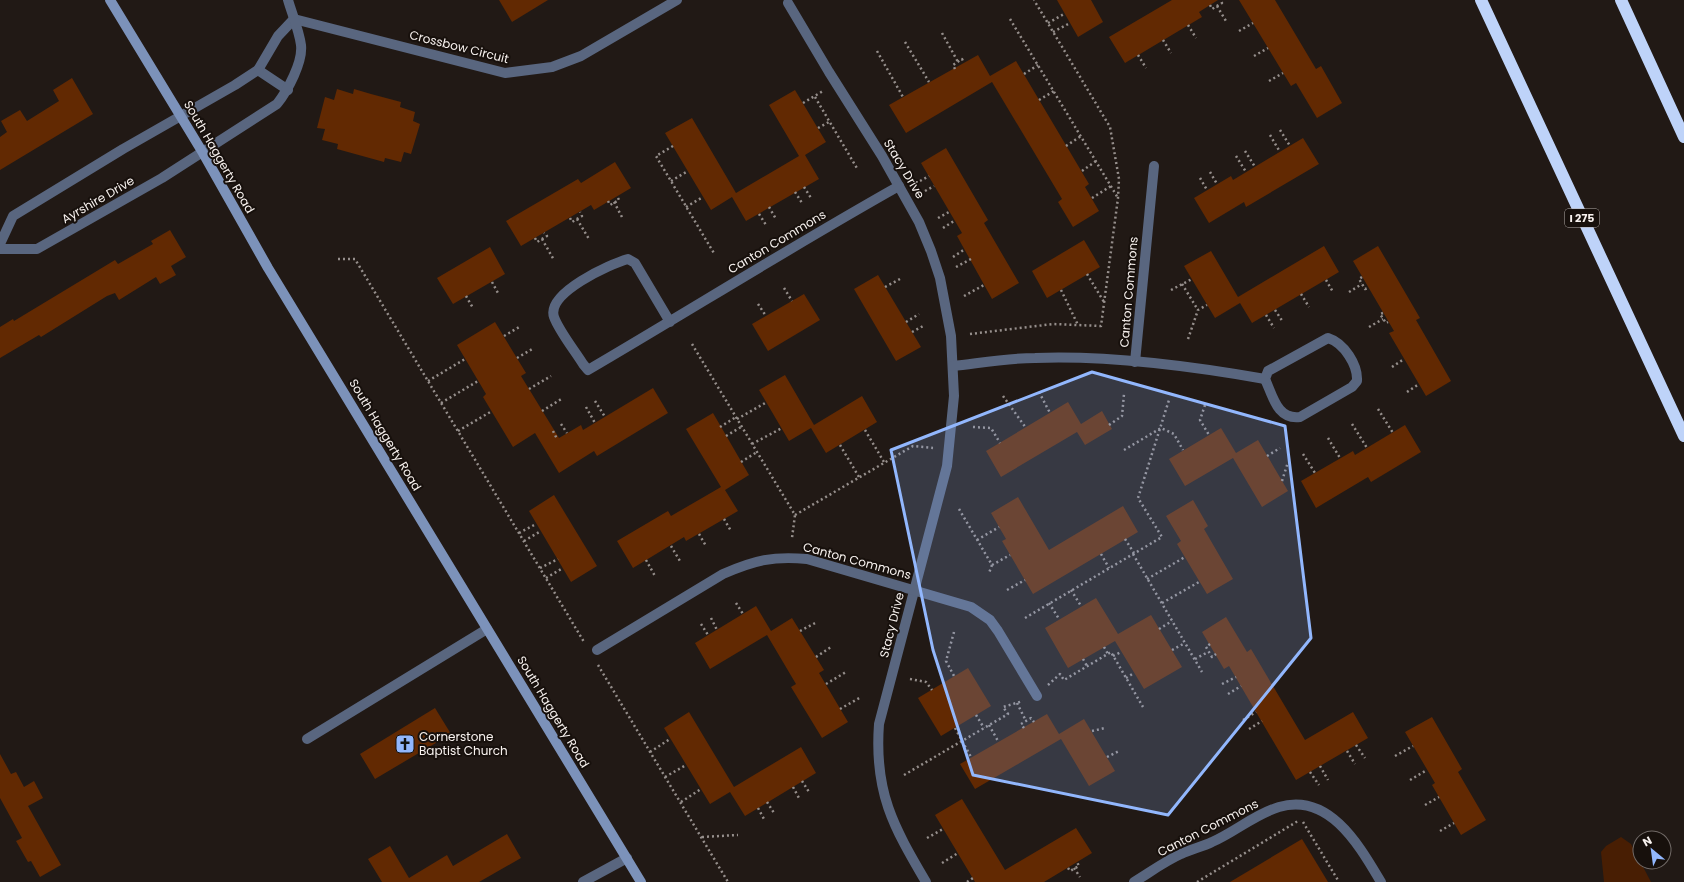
<svg xmlns="http://www.w3.org/2000/svg" width="1684" height="882" font-family="Poppins,sans-serif">
	<rect width="100%" height="100%" fill="#211915"/>
	<path fill="#481e03" d="M1621,837l10,7 20,38h-47l-3,-30 5,-6z"/>
	<g fill="#622902">
		<path d="M499,0h49l-36,22z"/>
		<path d="M1057,0h34l12,22 -25,15z"/>
		<path d="M1172,0h46l-19,12 3,5 -77,46 -16,-26z"/>
		<path d="M1239,0h36l41,69 5,-3 21,37 -25,15 -21,-35 -5,3z"/>
		<path d="M978,55l12,21 26,-15 73,123 -4,3 14,24 -26,16 -15,-25 4,-3 -70,-117 -86,51 -17,-28z"/>
		<path d="M72,78l21,36 -93,56v-33l7,-5 -6,-11 19,-11 7,11 32,-20 -6,-11z"/>
		<path d="M337,89l16,5 1,-5 17,5 30,8 -1,5 15,5 -2,9 7,3 -9,30 -7,-2 -3,10 -16,-4 -1,4 -47,-13 1,-5 -16,-4 3,-11 -8,-1 8,-31 9,3z"/>
		<path d="M795,90l31,52 -21,13 14,24 -73,42 -14,-24 -21,13 -46,-77 27,-15 44,75 63,-37 -30,-51z"/>
		<path d="M1303,138l16,26 -73,43 -2,-5 -35,21 -15,-25 37,-22 2,4z"/>
		<path d="M946,148l42,72 -4,3 35,60 -27,16 -35,-63 5,-3 -41,-70z"/>
		<path d="M615,162l16,26 -37,22 -3,-5 -70,41 -15,-25 72,-42 3,4z"/>
		<path d="M170,230l16,27 -15,9 5,9 -16,9 -4,-7 -37,23 -4,-7 -8,3 -66,41 -2,-2 -39,23v-31l13,-8 1,2 101,-61 3,4 35,-20 -2,-3z"/>
		<path d="M1084,240l16,27 -53,31 -15,-27z"/>
		<path d="M1324,246l15,26 -87,51 -12,-20 -25,15 -31,-52 27,-15 27,46z"/>
		<path d="M1378,246l42,72 -4,2 35,61 -25,15 -37,-63 5,-2 -41,-70z"/>
		<path d="M490,247l15,27 -52,30 -16,-26z"/>
		<path d="M878,275l43,72 -25,14 -42,-72z"/>
		<path d="M804,294l16,26 -52,31 -16,-27z"/>
		<path d="M495,322l31,51 -5,3 38,62 22,-13 2,5 70,-42 15,25 -71,43 -3,-5 -35,22 -24,-40 -22,14 -30,-50 3,-3 -29,-49z"/>
		<path d="M785,375l29,50 48,-29 15,26 -51,31 -15,-25 -22,13 -30,-51z"/>
		<path d="M1068,402l13,22 21,-13 10,18 -27,16 -8,-13 -76,45 -15,-26z"/>
		<path d="M713,413l36,62 -24,15 13,21 -52,30 -2,-4 -51,31 -16,-27 51,-30 3,5 50,-29 -35,-58z"/>
		<path d="M1405,425l16,27 -50,30 -3,-5 -52,31 -15,-27 52,-30 2,4z"/>
		<path d="M1221,428l15,25 22,-13 30,51 -26,16 -29,-49 -48,28 -16,-27z"/>
		<path d="M554,495l43,71 -26,16 -42,-71z"/>
		<path d="M1018,497l31,53 74,-44 15,26 -105,62 -31,-53 4,-2 -15,-26z"/>
		<path d="M1193,500l15,26 -4,3 29,50 -26,15 -30,-50 4,-3 -15,-25z"/>
		<path d="M1096,598l22,36 33,-19 31,52 -38,22 -29,-48 -47,27 -23,-40z"/>
		<path d="M756,606l15,25 21,-13 32,52 -5,3 29,49 -26,16 -31,-51 5,-3 -29,-49 -57,34 -15,-26z"/>
		<path d="M1226,617l21,35 4,-3 54,91 48,-28 15,26 -72,42 -67,-114 -5,3 -22,-37z"/>
		<path d="M968,668l23,38 -50,30 -23,-38z"/>
		<path d="M435,708l16,26 -76,45 -15,-25z"/>
		<path d="M689,712l45,75 67,-40 15,26 -71,43 -15,-24 -20,12 -46,-76z"/>
		<path d="M1047,714l12,20 25,-15 31,52 -26,15 -28,-47 -86,50 -15,-25z"/>
		<path d="M1432,717l30,52 -4,3 28,48 -25,15 -29,-50 3,-2 -30,-51z"/>
		<path d="M0,754l11,20 5,-2 8,15 10,-6 9,17 -15,8 33,59 -21,12 -9,-16 -3,1 -12,-21 6,-3 -22,-40z"/>
		<path d="M962,799l43,71 71,-42 16,25 -48,29h-69l-40,-67z"/>
		<path d="M507,834l14,24 -42,24h-97l-14,-23 22,-13 19,32 38,-23 6,11z"/>
		<path d="M1302,839l26,43h-98z"/>
	</g>
	<g fill="none" stroke-linecap="round" stroke-linejoin="round">
		<g stroke="#968f8c" stroke-width="2.5" stroke-dasharray="2 3" stroke-linecap="butt">
			<path d="M1210,5l2,4 10,-6 -2,-3"/>
			<path d="M1217,6l9,15"/>
			<path d="M1010,19l108,179"/>
			<path d="M1048,23l16,-9"/>
			<path d="M1188,25l8,13"/>
			<path d="M1239,31l14,-8"/>
			<path d="M1053,32l17,-9"/>
			<path d="M942,33l16,29"/>
			<path d="M1163,40l8,13"/>
			<path d="M905,42l24,40"/>
			<path d="M877,51l26,46"/>
			<path d="M1138,55l8,13"/>
			<path d="M1254,56l14,-8"/>
			<path d="M955,69l-2,-4 9,-6 2,4"/>
			<path d="M1024,74l14,-9"/>
			<path d="M1269,81l14,-8"/>
			<path d="M815,97l43,73"/>
			<path d="M1039,100l15,-9"/>
			<path d="M803,103l20,-12"/>
			<path d="M818,128l11,-6"/>
			<path d="M1280,130l10,16"/>
			<path d="M1270,135l10,17"/>
			<path d="M673,146l-17,10 59,99"/>
			<path d="M1066,146l15,-10"/>
			<path d="M1245,151l10,16"/>
			<path d="M1236,156l10,16"/>
			<path d="M1082,171l14,-10"/>
			<path d="M1210,172l7,12"/>
			<path d="M1200,178l7,12"/>
			<path d="M671,181l17,-10"/>
			<path d="M920,181l9,-5"/>
			<path d="M804,187l7,11"/>
			<path d="M925,191l9,-5"/>
			<path d="M795,192l7,11"/>
			<path d="M1092,198l19,-12"/>
			<path d="M608,201l2,4 9,-5 -2,-4"/>
			<path d="M614,202l9,17"/>
			<path d="M686,207l17,-10"/>
			<path d="M769,207l7,12"/>
			<path d="M759,214l7,11"/>
			<path d="M570,218l2,4 10,-6 -2,-4"/>
			<path d="M938,218l11,-6"/>
			<path d="M577,219l12,20"/>
			<path d="M943,228l11,-7"/>
			<path d="M535,238l2,4 10,-6 -3,-3"/>
			<path d="M542,239l12,21"/>
			<path d="M953,257l12,-8"/>
			<path d="M338,259h17l229,383"/>
			<path d="M956,267l15,-8"/>
			<path d="M1087,274l17,28"/>
			<path d="M1362,277l-3,2 6,10 3,-1"/>
			<path d="M1326,280l7,12"/>
			<path d="M492,282l6,11"/>
			<path d="M1182,284l16,26"/>
			<path d="M885,287l15,-8"/>
			<path d="M784,288l8,13"/>
			<path d="M1061,290l17,35"/>
			<path d="M1171,290l21,-11"/>
			<path d="M1349,292l13,-8"/>
			<path d="M1301,294l8,13"/>
			<path d="M466,296l7,12"/>
			<path d="M964,296l20,-11"/>
			<path d="M758,304l8,12"/>
			<path d="M1275,310l8,12"/>
			<path d="M1383,313l-3,1 6,9 2,-1"/>
			<path d="M1266,315l8,13"/>
			<path d="M906,322l13,-8"/>
			<path d="M1369,327l14,-8"/>
			<path d="M912,332l13,-7"/>
			<path d="M970,334l83,-10 48,2 17,-128 1,-19 -9,-52 -76,-127"/>
			<path d="M504,336l17,-10"/>
			<path d="M1188,339l10,-29 9,-5"/>
			<path d="M692,344l103,171 -3,23"/>
			<path d="M517,358l17,-10"/>
			<path d="M1392,367l12,-8"/>
			<path d="M428,381l37,-22"/>
			<path d="M529,389l22,-13"/>
			<path d="M1039,392l11,21"/>
			<path d="M1407,392l12,-8"/>
			<path d="M1003,396l23,32"/>
			<path d="M595,401l10,16"/>
			<path d="M441,403l37,-22"/>
			<path d="M1205,405l-5,15 9,15"/>
			<path d="M586,407l9,16"/>
			<path d="M1378,409l15,24"/>
			<path d="M542,411l21,-13"/>
			<path d="M737,419l30,-17"/>
			<path d="M561,424l6,9"/>
			<path d="M1352,424l15,24"/>
			<path d="M1109,425l13,-9 2,-22"/>
			<path d="M720,427l16,-10"/>
			<path d="M973,427l18,1 9,15"/>
			<path d="M865,430l19,32"/>
			<path d="M458,431l34,-20"/>
			<path d="M553,431l4,8"/>
			<path d="M726,436l15,-9"/>
			<path d="M1328,438l12,20"/>
			<path d="M752,444l30,-16"/>
			<path d="M840,445l19,32"/>
			<path d="M1124,450l37,-22 13,6 9,16"/>
			<path d="M1303,454l12,19"/>
			<path d="M1267,456l13,-8"/>
			<path d="M741,462l16,-10"/>
			<path d="M1282,481l6,-19"/>
			<path d="M959,509l33,56 -3,8"/>
			<path d="M795,515l118,-69 20,2"/>
			<path d="M724,519l7,12"/>
			<path d="M519,533l17,-9"/>
			<path d="M699,534l7,12"/>
			<path d="M1125,539l9,14"/>
			<path d="M977,540l22,-13"/>
			<path d="M524,541l17,-10"/>
			<path d="M671,546l9,15"/>
			<path d="M1101,554l8,14"/>
			<path d="M1133,554l69,118"/>
			<path d="M646,560l9,16"/>
			<path d="M992,565l18,-10"/>
			<path d="M540,568l18,-9"/>
			<path d="M546,578l17,-10"/>
			<path d="M1147,579l38,-22"/>
			<path d="M1007,590l18,-10"/>
			<path d="M1071,590l10,16"/>
			<path d="M736,603l7,11"/>
			<path d="M1049,603l10,16"/>
			<path d="M1162,603l37,-21"/>
			<path d="M711,618l6,12"/>
			<path d="M1025,618l137,-81 -24,-39 31,-98"/>
			<path d="M701,624l7,11"/>
			<path d="M1159,629l13,-8"/>
			<path d="M800,631l17,-9"/>
			<path d="M954,632l-8,29 8,15"/>
			<path d="M1210,644l-4,3 6,10 4,-3"/>
			<path d="M1104,647l4,7"/>
			<path d="M1172,650l13,-7"/>
			<path d="M1113,656l8,-4"/>
			<path d="M816,657l15,-10"/>
			<path d="M1083,659l4,7"/>
			<path d="M1195,659l13,-7"/>
			<path d="M598,665l130,217"/>
			<path d="M1126,678l8,-5"/>
			<path d="M910,679l16,3 6,8"/>
			<path d="M826,684l20,-12"/>
			<path d="M1222,684l14,-7"/>
			<path d="M1048,685l12,-11 4,6 47,-28 32,55"/>
			<path d="M1228,694l13,-8"/>
			<path d="M1017,703l9,18"/>
			<path d="M840,709l21,-12"/>
			<path d="M976,715l8,13"/>
			<path d="M1243,720l13,-8"/>
			<path d="M989,725l9,16"/>
			<path d="M955,728l16,29"/>
			<path d="M1024,728l-3,-4 10,-6 3,4"/>
			<path d="M1249,729l13,-8"/>
			<path d="M1092,731l13,-3"/>
			<path d="M1356,745l9,13"/>
			<path d="M1347,751l8,13"/>
			<path d="M650,752l20,-13"/>
			<path d="M1395,756l18,-10"/>
			<path d="M1107,757l12,-6"/>
			<path d="M1320,766l8,14"/>
			<path d="M1310,772l9,13"/>
			<path d="M904,775l104,-61 -5,-7 20,-6"/>
			<path d="M665,777l21,-12"/>
			<path d="M1410,780l17,-10"/>
			<path d="M802,781l7,11"/>
			<path d="M793,787l6,11"/>
			<path d="M681,802l20,-13"/>
			<path d="M767,802l7,11"/>
			<path d="M1425,805l14,-8"/>
			<path d="M758,808l6,11"/>
			<path d="M1303,822l36,60"/>
			<path d="M1440,831l14,-8"/>
			<path d="M702,837l36,-2"/>
			<path d="M927,838l16,-9"/>
			<path d="M942,863l16,-10"/>
			<path d="M1068,868l2,3 9,-5 -2,-4"/>
			<path d="M1074,868l6,9"/>
			<path d="M967,882l6,-4"/>
			<path d="M1197,882l101,-61"/>
		</g>
		<g stroke="#59667f" stroke-width="10">
			<path d="M1328,338c16,5 30,27 29,43l-5,6 -52,30c-23,3 -27,-21 -35,-38l3,-8z"/>
			<path d="M307,739l180,-110"/>
		</g>
		<g stroke="#59667f" stroke-width="10">
			<path d="M788,3l41,69 53,84 37,66 12,29 9,27 11,58 3,60 -7,70 -68,258c-5,68 14,102 47,158"/>
			<path d="M294,19l211,54 47,-6 29,-11 96,-56"/>
			<path d="M258,70l30,20"/>
			<path d="M0,244l13,-28 110,-67 112,-64 23,-15 20,-34 16,-17"/>
			<path d="M0,249h37l125,-71 115,-74c11,-14 26,-42 24,-59 -2,-15 -9,-31 -13,-45"/>
			<path d="M670,322l-35,-59 -7,-4c-18,5 -82,34 -74,58 5,14 21,34 29,47l5,6c104,-61 206,-125 311,-184"/>
			<path d="M1135,362l19,-196"/>
			<path d="M953,366c27,-3 55,-8 82,-8 75,-3 156,8 230,21"/>
			<path d="M597,650l126,-76c32,-14 50,-18 84,-15l164,48 19,13 8,11 39,65"/>
			<path d="M583,882l44,-24"/>
			<path d="M1134,882c15,-9 31,-21 47,-28 10,-5 21,-7 31,-12 23,-10 43,-28 67,-35 51,-15 81,40 102,75"/>
		</g>
		<path stroke="#7c92ba" stroke-width="10" d="M110,0l93,153 65,115 373,614"/>
		<g stroke="#bed3f9" stroke-width="12">
			<path d="M1481,0l203,436"/>
			<path d="M1621,0l63,137"/>
		</g>
	</g>
	<path fill="#92b7fd" fill-opacity="0.2" stroke="#92b7fd" stroke-width="3" stroke-linejoin="round" d="M1092,372l193,54 26,212 -143,177 -195,-40 -40,-125 -42,-200z"/>
	<defs>
		<symbol id="church-square" viewBox="-11 -11 22 22"><rect x="-9" y="-9" width="18" height="18" rx="4" fill="#92b7fd" stroke="#17100c"/><path d="M-1.2-6h2.4v3.5h3.3v2.4h-3.3V6h-2.4V-.1h-3.3v-2.4h3.3Z" fill="#111"/></symbol>
	</defs>
	<g fill-rule="evenodd">
		<use href="#church-square" x="394" y="733" width="22" height="22"/>
	</g>
	<g text-anchor="middle" stroke-width="4" stroke-linejoin="round" paint-order="stroke">
		<rect fill="#17100c" stroke="#b4aeab" stroke-width="1" x="1565" y="209" width="34" height="18" rx="3"/>
		<g font-size="11" font-weight="bold" fill="#f8f2ef">
			<text x="1582" y="222">I 275</text>
		</g>
		<g font-size="12" fill="#f8f2ef" stroke="#17100c">
			<text transform="translate(459 47) rotate(14)" y="4">Crossbow Circuit</text>
			<text transform="translate(219 157) rotate(60)" y="4">South Haggerty Road</text>
			<text transform="translate(904 169) rotate(59)" y="4">Stacy Drive</text>
			<text transform="translate(98 200) rotate(-30)" y="4">Ayrshire Drive</text>
			<text transform="translate(777 242) rotate(-31)" y="4">Canton Commons</text>
			<text transform="translate(1129 292) rotate(-85)" y="4">Canton Commons</text>
			<text transform="translate(385 435) rotate(59)" y="4">South Haggerty Road</text>
			<text transform="translate(857 561) rotate(15)" y="4">Canton Commons</text>
			<text transform="translate(892 625) rotate(-76)" y="4">Stacy Drive</text>
			<text transform="translate(553 712) rotate(59)" y="4">South Haggerty Road</text>
			<text transform="translate(1208 828) rotate(-27)" y="4">Canton Commons</text>
		</g>
		<g font-size="12" fill="#f8f2ef" stroke="#17100c" text-anchor="start">
			<text x="419" y="741">Cornerstone<tspan x="419" dy="14">Baptist Church</tspan></text>
		</g>
	</g>
	<g transform="translate(1652 850) rotate(331)"><circle r="19" fill="#17100c" stroke="#716a67"/>
	<path d="M0-3L7 15L0 10L-7 15Z" fill="#92b7fd"/>
	<text y="-6" font-size="11" font-weight="bold" text-anchor="middle" fill="#f8f2ef">N</text>
	</g>
</svg>
